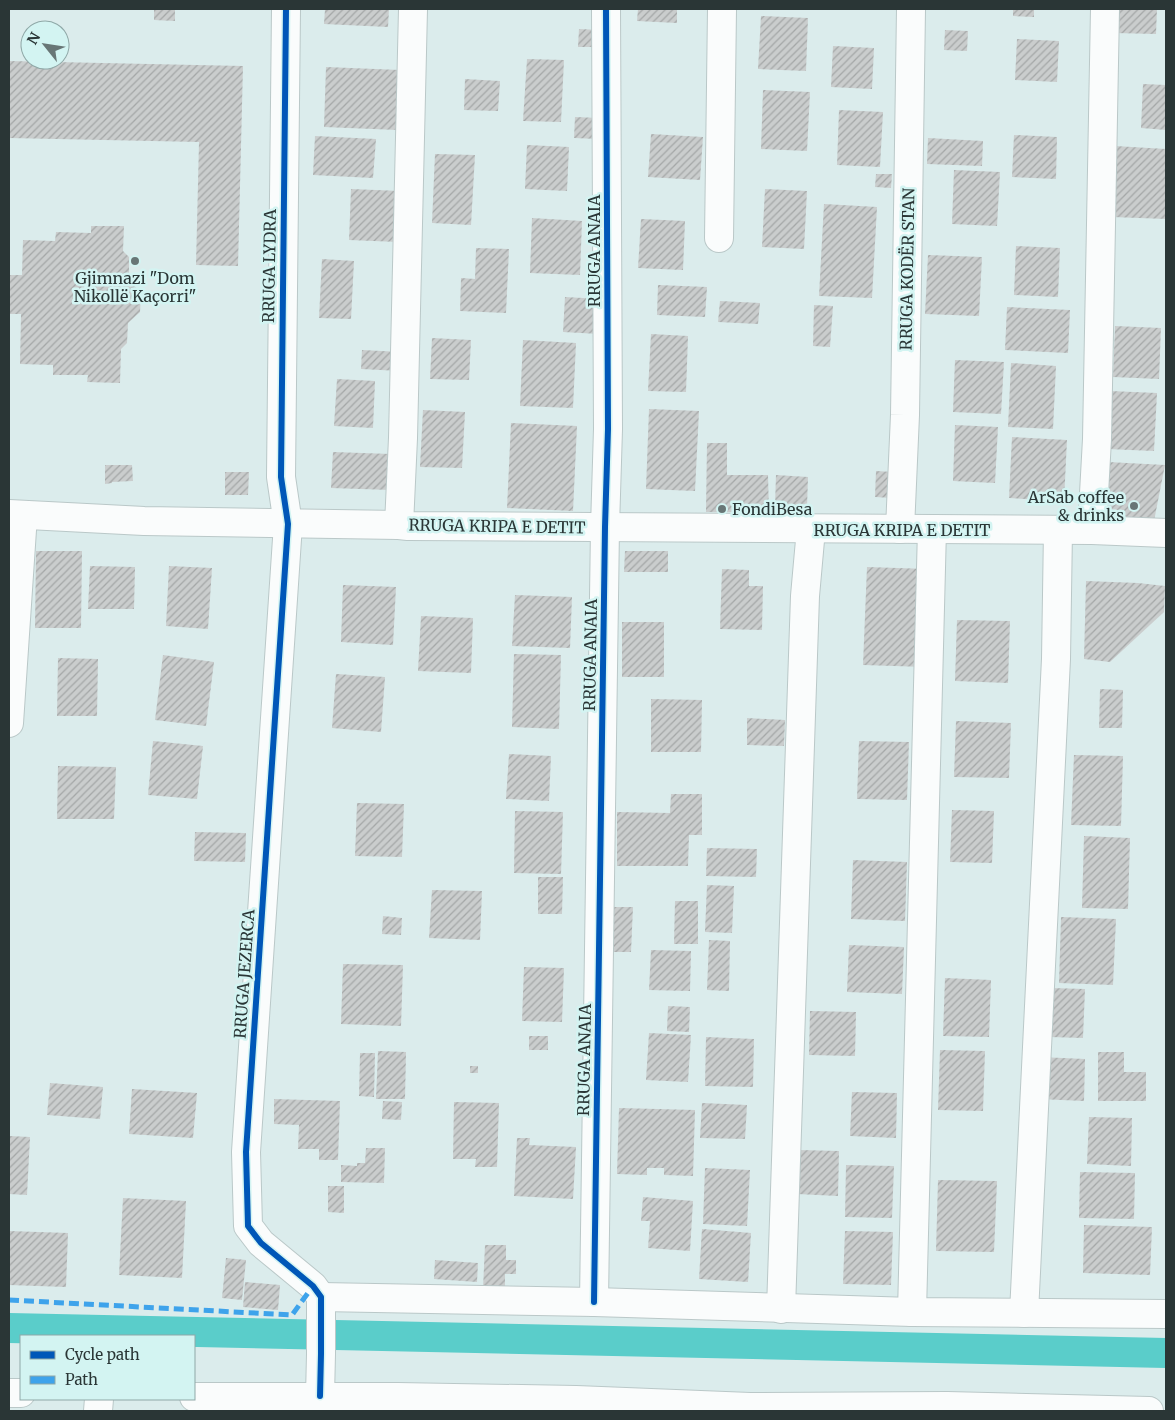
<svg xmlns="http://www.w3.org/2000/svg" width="1175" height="1420" font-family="Merriweather,serif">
	<defs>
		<pattern id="building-hatch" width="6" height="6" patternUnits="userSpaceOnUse" patternTransform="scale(1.25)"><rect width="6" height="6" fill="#cacdcd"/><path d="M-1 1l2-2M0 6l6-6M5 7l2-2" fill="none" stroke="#a4a7a7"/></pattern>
	</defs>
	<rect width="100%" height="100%" fill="#dbecec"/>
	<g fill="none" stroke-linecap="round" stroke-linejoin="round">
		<path stroke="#5acdca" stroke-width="30" d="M9,1328l1157,25"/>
	</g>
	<g fill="url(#building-hatch)">
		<path d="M154,9h21v12l-21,-1z"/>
		<path d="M325,9h64l-1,18 -64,-3z"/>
		<path d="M638,9h39v14l-40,-2z"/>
		<path d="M1013,9h21v8l-21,-1z"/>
		<path d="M1115,9h42l-1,25 -42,-1z"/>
		<path d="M761,16l47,2 -2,53 -48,-2z"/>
		<path d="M579,29l21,1 -1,17h-21z"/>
		<path d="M945,30l23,1 -1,20 -23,-1z"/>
		<path d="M1017,39l42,2 -2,41 -42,-2z"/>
		<path d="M833,46l41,2 -2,41 -41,-2z"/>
		<path d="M527,59l37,1 -3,62 -38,-1z"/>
		<path d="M9,61l234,5 -5,200 -42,-1 3,-123 -190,-4z"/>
		<path d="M326,67l74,3 -3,60 -73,-3z"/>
		<path d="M465,79l35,2 -2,30 -34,-1z"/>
		<path d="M1143,84l23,1v45l-25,-2z"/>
		<path d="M763,90l47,2 -3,59 -46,-2z"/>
		<path d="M839,110l44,2 -3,55 -43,-2z"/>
		<path d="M575,117l24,1 -1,21 -24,-1z"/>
		<path d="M651,134l52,3 -3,43 -52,-3z"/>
		<path d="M1014,135l43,2 -1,42 -44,-2z"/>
		<path d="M315,136l61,3 -3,39 -60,-3z"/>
		<path d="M928,138l55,3 -1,25 -55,-2z"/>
		<path d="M527,145l42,2 -2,44 -42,-2z"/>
		<path d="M1115,146l51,3v70l-54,-2z"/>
		<path d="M435,154l40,1 -4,70 -39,-2z"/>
		<path d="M954,170l46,2 -3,54 -45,-2z"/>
		<path d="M876,174h16l-1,14 -16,-1z"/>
		<path d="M351,189l49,2 -2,51 -49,-2z"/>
		<path d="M765,189l42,2 -3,58 -42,-2z"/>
		<path d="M824,204l53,3 -5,91 -53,-2z"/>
		<path d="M532,218l50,3 -2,54 -50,-2z"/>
		<path d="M641,219l44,2 -2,49 -45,-2z"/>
		<path d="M91,226h33l-1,25 6,6v23l12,13 -1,19 -12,11 -1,20 -6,6 -1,34 -33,-1 1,-7h-35v-10l-33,-1 1,-50h-12v-39h13l1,-35 32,1 1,-9 35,1z"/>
		<path d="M1016,246l44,2 -2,49 -44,-2z"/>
		<path d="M476,248l33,1 -3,64 -46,-2 1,-33 14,1z"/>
		<path d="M928,255l54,2 -3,59 -54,-2z"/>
		<path d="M322,259l32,2 -3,58 -32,-1z"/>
		<path d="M658,285l49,2 -2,30 -48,-2z"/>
		<path d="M565,297l36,2 -2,35 -36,-2z"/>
		<path d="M720,301l40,2 -2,21 -40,-2z"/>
		<path d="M814,305l19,1 -3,41 -17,-1z"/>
		<path d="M1007,307l63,3 -2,43 -63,-3z"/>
		<path d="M1115,326l46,2 -2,51 -46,-2z"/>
		<path d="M651,334l37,2 -2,56 -38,-1z"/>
		<path d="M432,338l39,2 -2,40 -39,-1z"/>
		<path d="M523,340l53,3 -3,65 -53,-2z"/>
		<path d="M362,350l39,2 -1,19 -39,-2z"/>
		<path d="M955,360l49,2 -3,52 -48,-2z"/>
		<path d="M1011,363l45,3 -3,63 -45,-2z"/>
		<path d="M337,379l38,2 -2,47 -39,-2z"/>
		<path d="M1110,391l47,2 -3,58 -47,-2z"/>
		<path d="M649,409l50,2 -4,80 -49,-2z"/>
		<path d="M423,410l42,2 -3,56 -42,-1z"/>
		<path d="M511,423l66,3 -4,85 -66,-3z"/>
		<path d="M955,425l43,2 -3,56 -42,-2z"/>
		<path d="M1012,437l55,3 -3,61 -55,-3z"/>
		<path d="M707,443h20v32h41l1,37h-63z"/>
		<path d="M333,452l58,2 -1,36 -59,-2z"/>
		<path d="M1108,462l57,3 -12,61 -57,-2z"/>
		<path d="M105,465h27l1,16 -21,1v1l-7,1z"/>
		<path d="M876,471l17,1 -1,26 -17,-1z"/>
		<path d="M225,472h24l-1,23h-23z"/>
		<path d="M776,475l32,2 -1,30 -32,-1z"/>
		<path d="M36,551h46l-1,77h-46z"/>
		<path d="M625,551h43v21h-44z"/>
		<path d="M90,566l45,1 -1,42h-46z"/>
		<path d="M169,566l43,2 -4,61 -42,-3z"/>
		<path d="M867,567l61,2 -3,98 -62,-2z"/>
		<path d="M722,569l27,1v16h14l-1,44 -42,-1z"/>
		<path d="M1086,581l52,2 27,3 -1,26 -54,50 -26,-3z"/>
		<path d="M343,585l53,2 -3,58 -52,-3z"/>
		<path d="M515,595l57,2 -2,51 -58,-2z"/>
		<path d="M421,616l52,2 -2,55 -53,-2z"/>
		<path d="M957,620l53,1 -2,62 -53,-2z"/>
		<rect x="622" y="622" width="42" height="55"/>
		<path d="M514,654l47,1 -2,74 -47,-2z"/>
		<path d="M163,655l51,7 -8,64 -51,-6z"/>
		<path d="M58,658l40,1 -1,57h-40z"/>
		<path d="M336,674l49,3 -4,55 -49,-4z"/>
		<path d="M1100,689l23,1 -1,38h-23z"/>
		<path d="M651,699l51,1 -1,52h-50z"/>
		<path d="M747,718l38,2 -1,26 -37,-1z"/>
		<path d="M956,721l55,2 -2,55 -55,-1z"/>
		<path d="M153,741l50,5 -6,53 -49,-4z"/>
		<path d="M859,741l50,1 -2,58 -50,-1z"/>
		<path d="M509,754l42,2 -2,45 -43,-2z"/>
		<path d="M1074,755l49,1 -2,70 -50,-1z"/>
		<path d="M58,766l58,1 -2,52h-57z"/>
		<path d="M671,794h31v41h-13l-1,31h-71v-54l53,1z"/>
		<path d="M357,803l47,1 -2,53 -47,-1z"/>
		<path d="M952,810l42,1 -2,52 -42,-1z"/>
		<path d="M515,811l48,1 -2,62 -47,-1z"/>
		<path d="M195,832l51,1 -1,29 -51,-1z"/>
		<path d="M1084,836l46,2 -2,71 -46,-1z"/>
		<path d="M707,848l50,1 -1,28 -50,-1z"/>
		<path d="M853,860l54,2 -2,59 -54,-2z"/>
		<path d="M538,877h25l-1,37h-24z"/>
		<path d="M707,885l27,1 -2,47 -27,-1z"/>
		<path d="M432,890l50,1 -2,49 -51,-2z"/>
		<path d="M675,901h23v43h-24z"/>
		<path d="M610,907h23l-2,45h-22z"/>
		<path d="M383,916l19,2 -1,17 -19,-1z"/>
		<path d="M1061,917l55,2 -3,66 -54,-2z"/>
		<path d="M709,940l21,1 -1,50 -22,-1z"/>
		<path d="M849,945l55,2 -2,47 -55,-2z"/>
		<path d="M651,950l40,1 -1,40 -41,-1z"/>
		<path d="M343,964l60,1 -2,61 -60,-2z"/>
		<path d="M524,967l40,1 -2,54 -40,-1z"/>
		<path d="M945,978l46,2 -2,57 -46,-1z"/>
		<path d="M1051,988l34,1 -2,49 -33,-1z"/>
		<path d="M668,1006l22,1 -1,25 -22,-1z"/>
		<path d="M810,1011l46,1 -1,44 -46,-1z"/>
		<path d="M649,1033l42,2 -3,47 -42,-2z"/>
		<rect x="529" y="1036" width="19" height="14"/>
		<path d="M706,1037l48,2 -1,48 -48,-1z"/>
		<path d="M940,1050l45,1 -2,60 -45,-1z"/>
		<path d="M378,1051l28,1 -1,47h-29z"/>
		<path d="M1098,1052h26v20h22v29h-48z"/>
		<path d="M360,1053h15l-1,44 -15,-1z"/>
		<path d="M1040,1057l45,2 -1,42 -45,-2z"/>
		<rect x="470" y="1066" width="8" height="7"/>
		<path d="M50,1083l53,4 -3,32 -53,-4z"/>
		<path d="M132,1089l65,4 -4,45 -64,-4z"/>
		<path d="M852,1092l45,1 -1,45 -46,-2z"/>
		<path d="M274,1099l66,2 -2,59h-19v-11h-21l1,-24 -25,-1z"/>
		<path d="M383,1101l19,1 -1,18 -19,-1z"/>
		<path d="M454,1102l45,1 -2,64h-22l1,-8h-23z"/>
		<path d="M702,1103l45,2 -2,34 -45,-1z"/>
		<path d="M619,1108l76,2 -2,66 -29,-1v-7h-17v7l-30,-1z"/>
		<path d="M1089,1117l43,1 -1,48 -44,-2z"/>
		<path d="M9,1136l21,1 -3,58 -18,-1z"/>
		<path d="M517,1138h13l-1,7 47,2 -3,52 -59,-3z"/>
		<path d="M366,1148h19l-1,35 -43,-1v-17l16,1v-3h8z"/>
		<path d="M799,1150l40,1 -1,45 -41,-2z"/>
		<path d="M846,1165l48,1 -2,52 -47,-1z"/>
		<path d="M705,1168l45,2 -3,56 -44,-2z"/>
		<path d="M1080,1172l55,1 -1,46 -55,-1z"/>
		<path d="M938,1180l59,1 -3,71 -58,-1z"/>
		<path d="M328,1186h16v27l-16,-1z"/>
		<path d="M643,1197l50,4 -3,50 -42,-3 2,-27h-9z"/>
		<path d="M123,1198l63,3 -4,77 -63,-3z"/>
		<path d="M1084,1225l68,2 -2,48 -67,-2z"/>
		<path d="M702,1229l49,4 -3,49 -49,-3z"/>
		<path d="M9,1231l59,2 -2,54 -57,-2z"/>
		<path d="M845,1231l48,1 -2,53 -48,-1z"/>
		<path d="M485,1245h21v15h10v14h-11v15h-22z"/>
		<path d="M226,1258l20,2 -4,40 -20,-2z"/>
		<path d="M435,1260l43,3 -1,19 -43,-3z"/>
		<path d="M245,1282l35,3 -2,25 -35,-3z"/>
	</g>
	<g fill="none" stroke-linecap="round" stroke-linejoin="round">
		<defs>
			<g id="minor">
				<path d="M286,9l-5,468 7,47 -42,628 2,74 13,17 52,43 8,11v57l-1,42"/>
				<path d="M719,238l3,-229"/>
				<path d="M9,514l135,7 255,4 9,1 684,4 74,3"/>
				<path d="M399,525l4,-87 10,-429"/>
				<path d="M900,529l5,-114 6,-406"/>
				<path d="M1092,530l5,-91 8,-430"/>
				<path d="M9,723l14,-208"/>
				<path d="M321,1297l273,5 318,10 254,2"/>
				<path d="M594,1302l11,-775 3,-98 -2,-420"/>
				<path d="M781,1309l24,-713 6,-67"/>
				<path d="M912,1312l20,-783"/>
				<path d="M1024,1313l32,-654 2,-129"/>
				<path d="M9,1393h12"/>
				<path d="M194,1397h204l178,3 174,7 197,-1 202,5"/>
				<path d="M98,1411l1,-12"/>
			</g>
		</defs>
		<use href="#minor" stroke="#bac8c8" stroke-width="30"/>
		<use href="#minor" stroke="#fafcfc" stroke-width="28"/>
		<path stroke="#3ea3eb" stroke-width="5" stroke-dasharray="10 5" stroke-linecap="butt" d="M9,1300l283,15 21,-29"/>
		<defs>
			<g id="cycleway">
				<path d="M286,9l-5,468 7,47 -42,628 2,74 13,17 52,43 8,11v57l-1,42"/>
				<path d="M594,1302l11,-775 3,-98 -2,-420"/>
			</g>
		</defs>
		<use href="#cycleway" stroke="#d3f4f2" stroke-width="9"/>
		<use href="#cycleway" stroke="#0057b8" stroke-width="6"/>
	</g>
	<g fill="#687676" stroke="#d3f4f2" stroke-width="2">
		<circle cx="135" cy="261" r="5"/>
		<circle cx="1134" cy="506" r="5"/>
		<circle cx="722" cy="509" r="5"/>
	</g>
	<g text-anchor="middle" stroke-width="5" stroke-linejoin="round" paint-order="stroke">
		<g font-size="16" fill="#2a3636" stroke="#d3f4f2">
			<text transform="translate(594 251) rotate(-90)" y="6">RRUGA ANAIA</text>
			<text transform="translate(269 266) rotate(-89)" y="6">RRUGA LYDRA</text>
			<text transform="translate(907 269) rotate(-89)" y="6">RRUGA KODËR STAN</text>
			<text transform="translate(497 526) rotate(1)" y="6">RRUGA KRIPA E DETIT</text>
			<text x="902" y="536">RRUGA KRIPA E DETIT</text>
			<text transform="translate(590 655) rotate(-89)" y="6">RRUGA ANAIA</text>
			<text transform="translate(244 974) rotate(-86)" y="6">RRUGA JEZERCA</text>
			<text transform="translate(584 1060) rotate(-89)" y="6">RRUGA ANAIA</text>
		</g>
		<g font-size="16" fill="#2a3636" stroke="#d3f4f2">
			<text x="135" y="284">Gjimnazi "Dom<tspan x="135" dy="18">Nikollë Kaçorri"</tspan></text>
			<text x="1124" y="503" text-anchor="end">ArSab coffee<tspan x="1124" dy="18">&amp; drinks</tspan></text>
			<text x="732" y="515" text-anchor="start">FondiBesa</text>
		</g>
	</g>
	<rect width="1175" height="1420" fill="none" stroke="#2a3636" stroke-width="20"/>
	<rect x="20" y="1335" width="175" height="65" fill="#d3f4f2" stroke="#8fa8a7"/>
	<rect x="30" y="1351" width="25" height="8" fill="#0057b8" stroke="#8fa8a7"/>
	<text x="65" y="1360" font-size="15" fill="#2a3636">Cycle path</text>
	<rect x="30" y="1376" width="25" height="8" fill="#3ea3eb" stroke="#8fa8a7"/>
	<text x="65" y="1385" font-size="15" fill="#2a3636">Path</text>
	<g transform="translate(45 45) rotate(300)"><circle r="24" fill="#d3f4f2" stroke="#8fa8a7"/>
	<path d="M0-4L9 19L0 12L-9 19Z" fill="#687676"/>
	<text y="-8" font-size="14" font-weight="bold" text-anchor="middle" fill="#2a3636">N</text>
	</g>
</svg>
